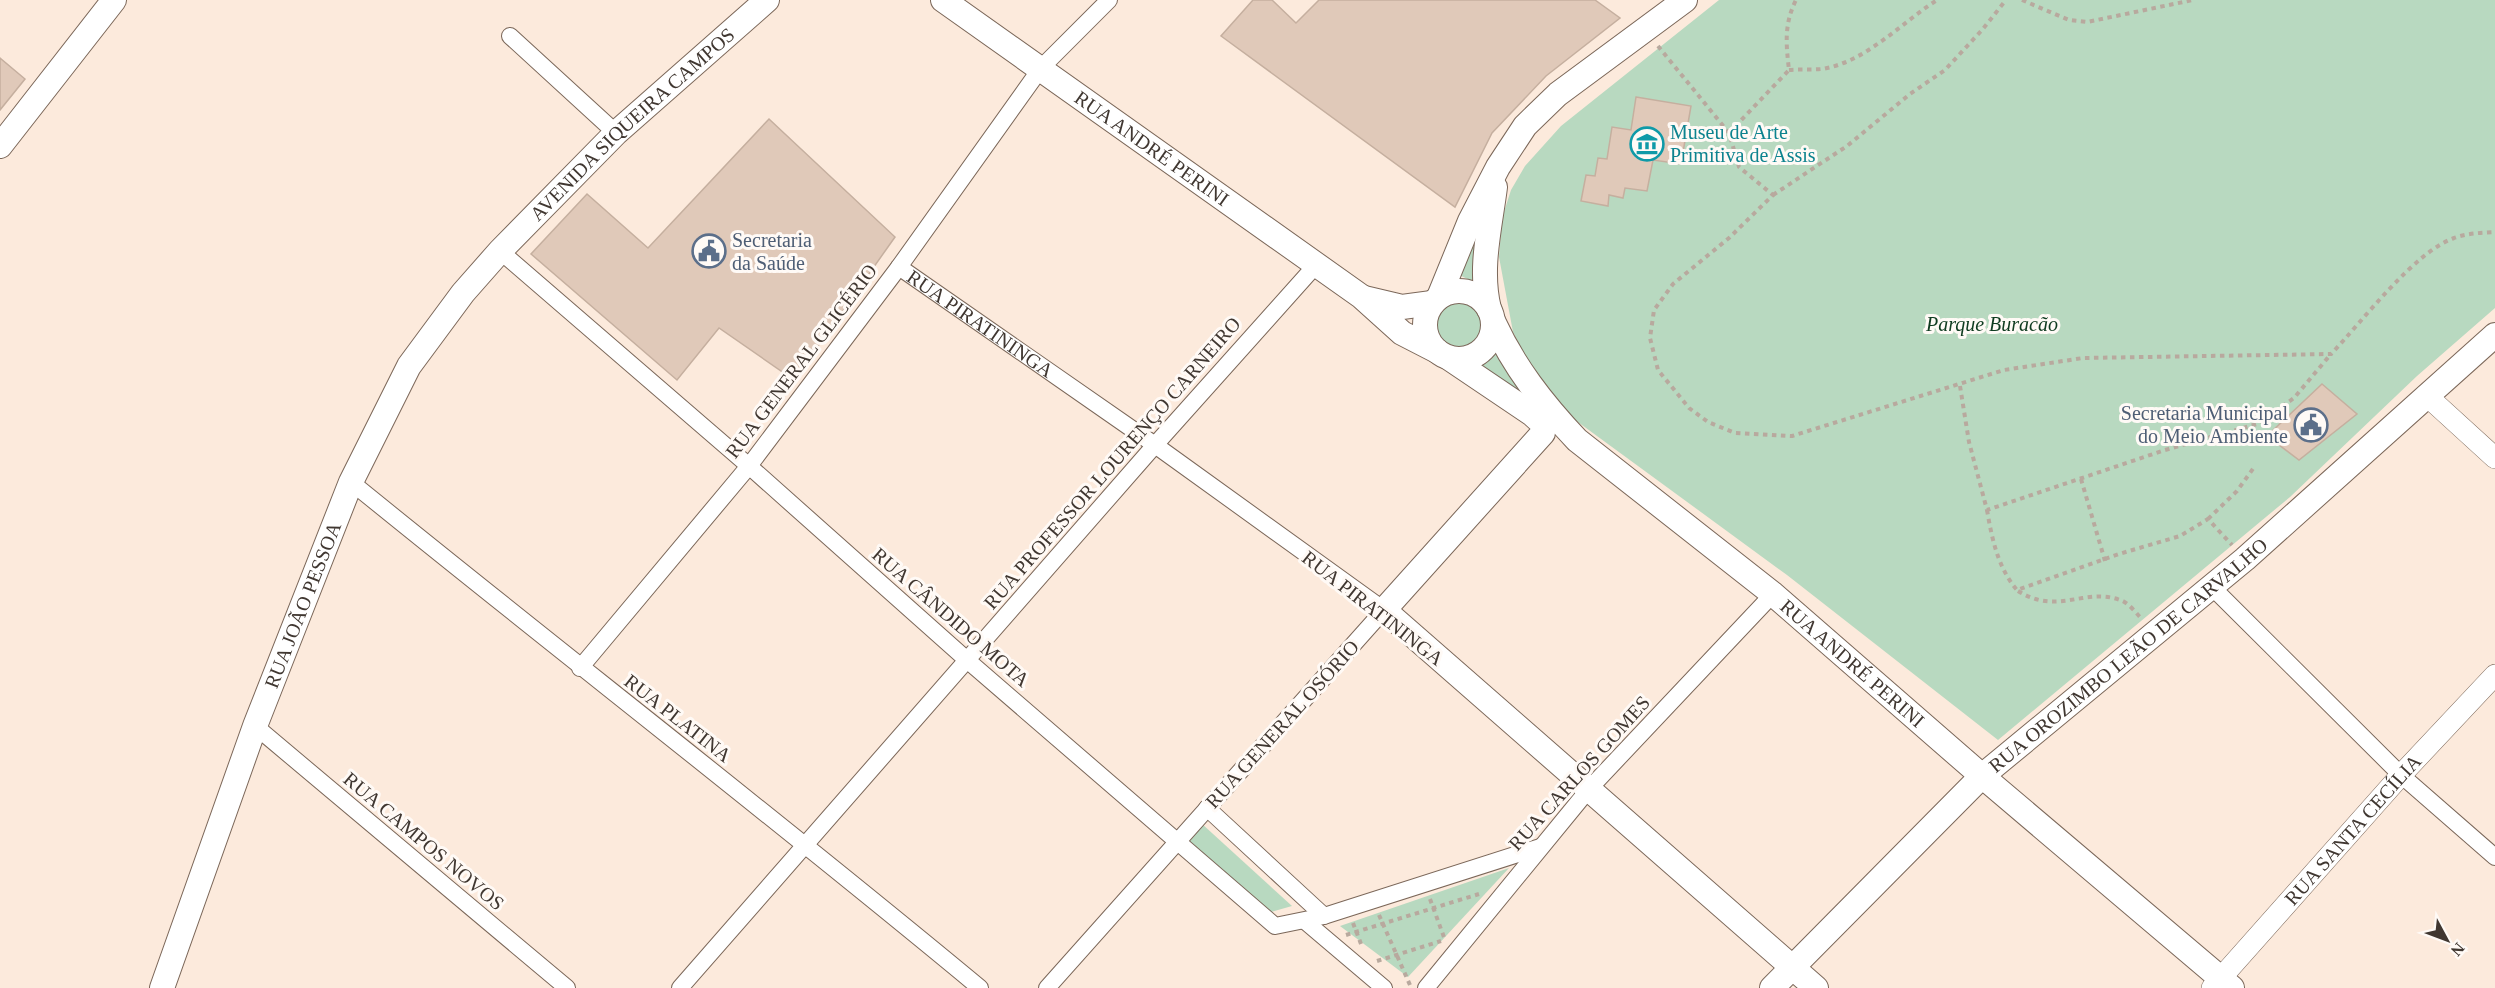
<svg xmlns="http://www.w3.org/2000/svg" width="2495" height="988" font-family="'Times New Roman',serif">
	<rect width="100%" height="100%" fill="#fceadc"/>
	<g fill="#b8d9c0">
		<path d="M1719,0h776v308l-78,68 -127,121 -292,243 -211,-165 -216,-158 -37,-43 -21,-42 -14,-75 3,-39 9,-28 14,-24 36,-40z"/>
		<path d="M1485,204l-7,80 -23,-11z"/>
		<circle cx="1457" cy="325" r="24"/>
		<path d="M1498,344l35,61 -58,-36 16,-14z"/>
		<path d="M1201,823l91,83 -21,6 -83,-72z"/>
		<path d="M1509,868l-101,109 -68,-51z"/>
	</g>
	<g fill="#e0c9b9" stroke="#c5af9f" stroke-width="1.5">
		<path d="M1253,0h19l24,23 23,-23h276l25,18 -74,58 -54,57 -37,74 -234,-171z"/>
		<path d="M0,58l25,21 -25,31z"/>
		<path d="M1636,97l55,9 -10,58 -28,-4 -6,31 -22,-3 -2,10 -14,-3 -1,11 -27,-5 5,-26 9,1 3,-18 9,1 5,-32 19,3z"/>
		<path d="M769,119l126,118 -101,143 -75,-52 -42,52 -146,-126 56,-60 61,54z"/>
		<path d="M2322,384l35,30 -58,46 -32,-24z"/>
	</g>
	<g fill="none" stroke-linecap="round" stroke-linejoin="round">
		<defs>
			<g id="minor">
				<path d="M510,36l106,97"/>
				<path d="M500,251l249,215 218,194 308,266 49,-10 216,-69"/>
				<path id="s1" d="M899,267l256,178 229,165 -337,378"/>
				<path d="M351,482c209,170 422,334 629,506"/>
				<path d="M2210,585l191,190 94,82"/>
				<path d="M580,668l169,-202 150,-199 142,-199 68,-68"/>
				<path d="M255,726l312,262"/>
				<path d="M1207,808l117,108"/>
				<path d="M1306,922l78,66"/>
				<path d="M680,988l475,-543 161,-180"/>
				<path d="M1426,988l163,-199 184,-195"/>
			</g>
			<g id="tertiary">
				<path d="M2426,395l69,63"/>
				<path id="s2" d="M2212,988l189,-213 94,-100"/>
			</g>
			<g id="secondary">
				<path id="s3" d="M943,0l419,297 40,36 35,18"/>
				<path d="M0,146l114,-146"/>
				<circle cx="1459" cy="325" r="34"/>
				<path d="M1439,297l31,-76 28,-54 27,-41 33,-32 127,-94"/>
				<path d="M1364,298l38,9 30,-4"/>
				<path d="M1489,309c-10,-40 1,-82 6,-122"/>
				<path id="s4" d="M1493,321c21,46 50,83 84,119l196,154 209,182 250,212"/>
				<path d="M1449,358l83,56 11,10v9l-159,177 432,378"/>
				<path id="s5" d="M162,988l93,-262 96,-244 58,-116 54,-73 37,-42 116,-118 151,-133"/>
				<path id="s6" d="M1772,988l210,-212 263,-217 250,-224"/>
			</g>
		</defs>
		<use href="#minor" stroke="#7b6759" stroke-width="18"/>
		<use href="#tertiary" stroke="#7b6759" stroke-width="22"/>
		<use href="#secondary" stroke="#7b6759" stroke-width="26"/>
		<g stroke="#b8a99e" stroke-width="4" stroke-dasharray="4.5 4.5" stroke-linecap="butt">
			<path d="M2022,0l47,20 18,2 106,-22"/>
			<path d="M1658,46l71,87 10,34 34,28 -44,43 -56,46 -19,26 -4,28 8,32 31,38 19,14 27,11 57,3 212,-66 79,-12 248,-4c31,-32 83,-102 123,-116 13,-5 27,-5 41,-6"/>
			<path d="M1789,70c11,-1 22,0 33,-1 44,-7 79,-46 115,-69"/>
			<path d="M1729,133l60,-63c-3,-26 -5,-46 7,-70"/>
			<path d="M1773,195l74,-49 63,-52 35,-24 37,-40 24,-30"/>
			<path d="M1960,386l9,56 18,68 178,-60 92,-26 37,-26 37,-44"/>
			<path d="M2081,479l24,82"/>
			<path d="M1987,510c5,29 11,58 30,80l102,-36 61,-18 28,-17 24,26"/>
			<path d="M2208,519l29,-28 18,-25"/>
			<path d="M2018,591c40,25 66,-4 102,9 8,2 15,12 21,18"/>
			<path d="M1430,899l15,41"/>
			<path d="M1379,915l31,70"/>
			<path d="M1353,923l8,21"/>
			<path d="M1346,935l133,-41"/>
			<path d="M1377,961l64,-20"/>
		</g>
		<use href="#minor" stroke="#fff" stroke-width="16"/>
		<use href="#tertiary" stroke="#fff" stroke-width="21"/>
		<use href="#secondary" stroke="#fff" stroke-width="24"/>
	</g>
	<defs>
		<symbol id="museum-ring" viewBox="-11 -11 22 22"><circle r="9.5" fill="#fffaf6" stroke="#0f9aa8" stroke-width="1.5"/><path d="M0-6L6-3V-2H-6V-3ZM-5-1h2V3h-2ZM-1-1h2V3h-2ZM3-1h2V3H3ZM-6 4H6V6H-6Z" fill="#0f9aa8"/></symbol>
		<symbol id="civic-ring" viewBox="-11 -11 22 22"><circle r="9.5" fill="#fffaf6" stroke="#5c6f8a" stroke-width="1.5"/><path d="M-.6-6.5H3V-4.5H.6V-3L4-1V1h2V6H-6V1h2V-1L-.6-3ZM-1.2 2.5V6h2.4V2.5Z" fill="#5c6f8a"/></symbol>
	</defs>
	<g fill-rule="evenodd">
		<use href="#museum-ring" x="1628" y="125" width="38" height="38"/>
		<use href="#civic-ring" x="690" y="232" width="38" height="38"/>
		<use href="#civic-ring" x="2292" y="406" width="38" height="38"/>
	</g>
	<g text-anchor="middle" stroke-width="6" stroke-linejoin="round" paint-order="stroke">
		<g font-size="20" fill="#403731" stroke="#fffaf6">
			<text dy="7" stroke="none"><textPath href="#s5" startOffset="1000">AVENIDA SIQUEIRA CAMPOS</textPath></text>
			<text dy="7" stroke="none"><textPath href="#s3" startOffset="256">RUA ANDRÉ PERINI</textPath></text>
			<text dy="7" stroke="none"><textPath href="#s1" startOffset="99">RUA PIRATININGA</textPath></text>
			<text transform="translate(801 361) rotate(-53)" y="7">RUA GENERAL GLICÉRIO</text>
			<text transform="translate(1112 463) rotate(-49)" y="7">RUA PROFESSOR LOURENÇO CARNEIRO</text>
			<text dy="7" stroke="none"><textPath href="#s5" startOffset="408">RUA JOÃO PESSOA</textPath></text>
			<text transform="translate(1373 608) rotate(38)" y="7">RUA PIRATININGA</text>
			<text transform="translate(951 617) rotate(41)" y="7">RUA CÂNDIDO MOTA</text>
			<text dy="7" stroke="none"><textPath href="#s6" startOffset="488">RUA OROZIMBO LEÃO DE CARVALHO</textPath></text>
			<text dy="7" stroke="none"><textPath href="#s4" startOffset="501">RUA ANDRÉ PERINI</textPath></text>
			<text transform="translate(678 718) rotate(38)" y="7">RUA PLATINA</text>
			<text transform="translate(1282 724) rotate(-48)" y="7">RUA GENERAL OSÓRIO</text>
			<text transform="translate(1579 773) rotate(-48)" y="7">RUA CARLOS GOMES</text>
			<text dy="7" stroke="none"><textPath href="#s2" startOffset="212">RUA SANTA CECÍLIA</textPath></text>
			<text transform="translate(424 841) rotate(40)" y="7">RUA CAMPOS NOVOS</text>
		</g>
		<g font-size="20" fill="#0d838f" stroke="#fffaf6" text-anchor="start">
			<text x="1670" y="139">Museu de Arte<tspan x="1670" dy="23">Primitiva de Assis</tspan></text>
		</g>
		<g font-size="20" fill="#4e5e75" stroke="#fffaf6" text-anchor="start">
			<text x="732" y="247">Secretaria<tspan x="732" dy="23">da Saúde</tspan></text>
			<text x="2288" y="420" text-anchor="end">Secretaria Municipal<tspan x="2288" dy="23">do Meio Ambiente</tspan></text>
		</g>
		<g font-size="20" font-style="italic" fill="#0f3c20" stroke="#fffaf6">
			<text x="1992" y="331">Parque Buracão</text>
		</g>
	</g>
	<g transform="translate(2447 940) rotate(131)" stroke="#fffaf6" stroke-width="4.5" paint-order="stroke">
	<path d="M0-4.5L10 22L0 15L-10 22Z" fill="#403731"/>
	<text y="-9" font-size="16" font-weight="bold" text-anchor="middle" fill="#403731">N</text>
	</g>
</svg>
